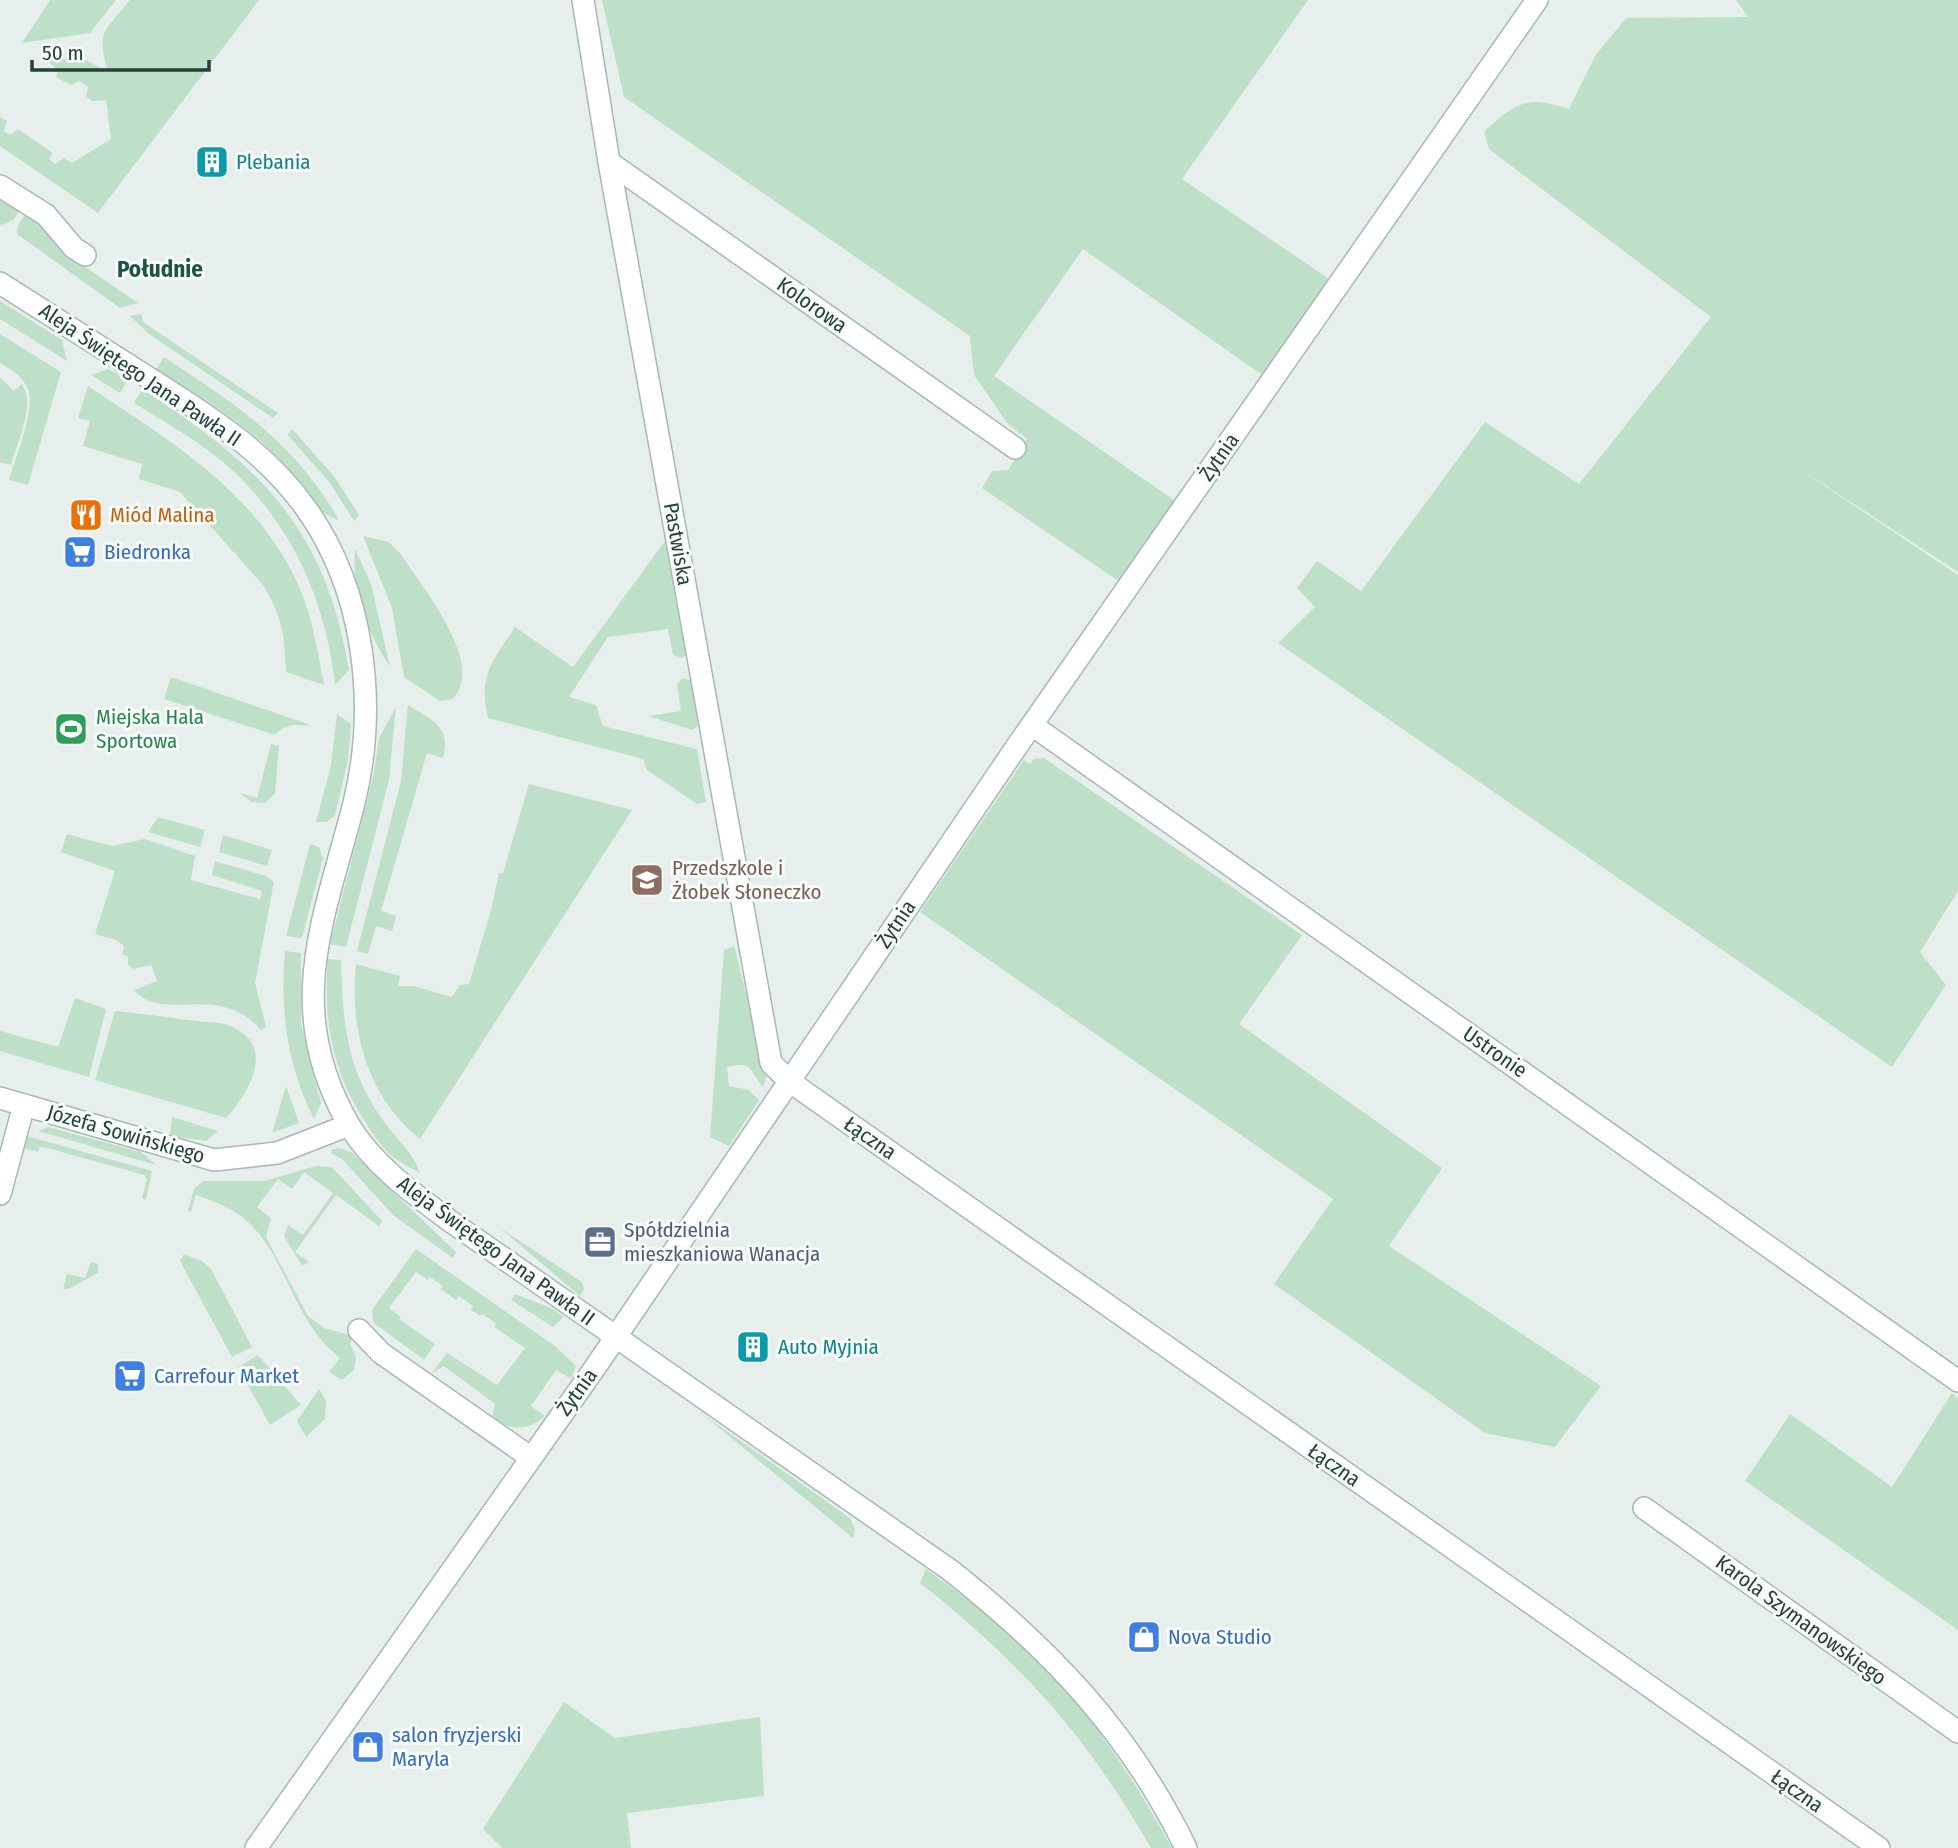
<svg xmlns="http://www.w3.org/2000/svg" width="1958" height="1848" font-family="'Fira Sans Condensed',sans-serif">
	<rect width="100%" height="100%" fill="#e6efeb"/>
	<g fill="#bfe0c8">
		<path d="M50,0h66l-26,33 -68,10z"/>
		<path d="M130,0h129l-161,213 -98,-67v-29l7,4 -3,10 6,4 8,-6 35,24 -4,6 6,5 9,-6 8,5 39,-24 -5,-39 -14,1 -6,-5 2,-9 -8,-6 -9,4 -15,-8 2,-7 -13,-11h39l24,13c-12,-41 -4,-40 22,-72z"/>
		<path d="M602,0h706l-126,179 147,100 -67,96 -179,-126 -89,127 183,126 -57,80 -138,-94 10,-17 16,-1 19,-31 -19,-15 -34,-49 -4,-39 -346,-239z"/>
		<path d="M1736,0h222v572l-173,-113 173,116v316l-38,61 26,33 -54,82 -614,-424 37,-36 -18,-19 20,-27 44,30 124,-169 94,62 132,-167 -222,-168 -5,-17c33,-30 42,-37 85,-23l26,-53 31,-38 122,-1z"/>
		<path d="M0,195l22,13 -9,12 -10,5 -3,-1z"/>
		<path d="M27,212l19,14 19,27 73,50 -18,5 -103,-74 1,-9z"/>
		<path d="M0,301l62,39 5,21 -67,-42z"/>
		<path d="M141,314l2,8 135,91 -5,5 -124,-84 -19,-18z"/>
		<path d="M0,334l61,38 -33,113 -19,-5c6,-21 27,-72 19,-91 -5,-12 -17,-20 -28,-26z"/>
		<path d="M164,357c72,47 131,86 175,163 -23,-7 -28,-22 -42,-40 -38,-49 -89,-79 -141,-111z"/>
		<path d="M108,369l20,11 -8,13 -29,-18z"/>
		<path d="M0,377l14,14 8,-7c14,22 -5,58 -11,81l-11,-3z"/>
		<path d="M88,386c84,56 172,108 213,205 12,30 17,63 23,94l-38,-13c-1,-35 -4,-56 -23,-87l-83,-93 -41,-13 3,-15 -59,-18 7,-25 -12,-3z"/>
		<path d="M142,389c117,76 183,137 207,281l-14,15c-9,-86 -46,-167 -112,-223 -27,-23 -59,-40 -89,-59z"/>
		<path d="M292,429l42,47 25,39 -5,6 -24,-38 -42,-48z"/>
		<path d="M363,536l26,6 11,11c20,32 87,110 53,146l-13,2 -36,-24 -12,-69z"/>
		<path d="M665,541l21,114 -4,3 -9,-3 -5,-26 -60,8 -39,60 27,8 7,21 94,23 9,53 -9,2 -50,-34 -4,-11 -155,-41c-10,-42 4,-56 27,-91l58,40z"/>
		<path d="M355,549l16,35 19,83c-23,-35 -39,-76 -35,-118z"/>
		<path d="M171,677l137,47v2c-15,-2 -22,-2 -33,9l-111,-36z"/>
		<path d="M683,678l8,3 7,45 -6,4 -44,-14 33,-5 -4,-27z"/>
		<path d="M408,705c23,14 44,22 35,53l-16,-5 -46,158 15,5 -4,15 -16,-5 -8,28 -11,-3 44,-170z"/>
		<path d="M396,707l-7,73 -43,167 -16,-3 43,-167 6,-39z"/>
		<path d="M337,714l14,10 -3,36 -13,56 -9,6h-10l15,-57z"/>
		<path d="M271,744l8,2 -4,48 -10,9 -14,-1 -11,-9 17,5z"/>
		<path d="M1044,758l258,177 -63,89 203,144 -53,78 212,140 -46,61 -70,-14 -211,-149 59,-85 -413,-287 104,-152 6,4 4,-5z"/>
		<path d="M529,784l103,26 -212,329c-53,-42 -71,-110 -64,-175l44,12 -2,10h15l39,11 8,-12 9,-1 22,-74 8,-37h4z"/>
		<path d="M158,817l47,13 -5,17 -52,-15z"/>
		<path d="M67,834l45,12 33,-7 50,17 -4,24 69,19 2,-8 -50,-16 3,-14 51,15 8,6 -19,101 11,44 -5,3c-42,-49 -99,-6 -127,-40l23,-9 -6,-16 -18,4 -5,-5v-8l-6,-1 2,-9 -8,-6 -21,-6 20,-63 -54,-19z"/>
		<path d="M223,835l49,15 -5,16 -48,-14z"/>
		<path d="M310,844l9,3 4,11 -21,80 -16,-2z"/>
		<path d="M734,946l33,130 -4,11c-16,-19 -9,-26 -36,-20l2,19 20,4 10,10 -30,46 -19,-9 14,-187z"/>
		<path d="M285,951l16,2v71l20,79 -7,16c-27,-54 -34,-108 -29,-168z"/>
		<path d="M328,959l13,1c2,61 4,104 39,156 13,20 33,35 40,57 -9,-5 -19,-10 -27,-16 -11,-9 -20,-22 -27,-34 -34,-51 -43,-103 -38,-164z"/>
		<path d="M75,998l31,11 -17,68 -89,-26v-20l58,16z"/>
		<path d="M115,1011c27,3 54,6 81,10 10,1 23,1 32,4 50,19 22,67 -2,93l-131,-38z"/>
		<path d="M286,1086l13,37 -27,10z"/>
		<path d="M172,1117l46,14 -12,10 -36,-5z"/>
		<path d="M48,1127l93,25 15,13 -118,-34z"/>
		<path d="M27,1136l125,35 -6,29 -4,-2 5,-19 -3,-4 -100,-28h-4l-2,5 -15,-4z"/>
		<path d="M339,1148l12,4 105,100 -3,6 -59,-42 -52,-57 -10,-5 -1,-4z"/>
		<path d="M316,1166l16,1 50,54 -3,5 -43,-31 -41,57 14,10 -7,4 -18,-30 4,-11 15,10 30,-42 -29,-21 -12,17 -14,-10 -21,28 14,11 -5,19 42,79 16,12 30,8 -4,7 6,14 -2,13 -12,10 -13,-8 11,-14c-47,-37 -53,-99 -91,-135 -15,-15 -34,-21 -53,-28l-5,17 -3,-1 6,-22 9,-8h61z"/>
		<path d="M500,1228l82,54 2,7 -4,7z"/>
		<path d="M416,1249l139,97 21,20 -5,13 -15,-9 -25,36 14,10c-16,15 -36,15 -53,2l3,-14 -51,-38 -12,7 15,-20 50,32 28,-37 -31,-21 2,-4 -14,-9 -2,2 -9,-6 2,-4 -14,-10 -3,4 -15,-11 2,-3 -13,-9 -2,3 -12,-8 -27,36 12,9 -2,2 36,25 -11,16 -50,-37 -2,-13z"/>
		<path d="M184,1254l18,7 9,8 41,78 -20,10 -52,-96z"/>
		<path d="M91,1262l7,2v9l-30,16h-5l4,-15 18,4z"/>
		<path d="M515,1294l36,14 13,9 -11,10 -42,-27z"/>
		<path d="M258,1355l43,50 -31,20 -32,-58z"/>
		<path d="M319,1389l7,12 -1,18 -19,18 -9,-16z"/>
		<path d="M1952,1393l6,6v231l-213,-149 45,-67 102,73z"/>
		<path d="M701,1413l149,105 5,12 -2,8z"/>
		<path d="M926,1569c24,18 50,36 73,55 74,61 127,141 173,224h-21c-66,-114 -128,-183 -231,-265z"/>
		<path d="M564,1702l51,36 145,-21 4,79 -137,17 4,35h-129l-19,-19z"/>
	</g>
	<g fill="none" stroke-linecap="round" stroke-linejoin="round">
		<defs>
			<g id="minor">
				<path d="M583,0l26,162 162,901 18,18 1090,767"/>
				<path d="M609,162l406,286"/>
				<path d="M0,186l46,29 28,33 11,7"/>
				<path d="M0,283c46,29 92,59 138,88 61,39 124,76 167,136 60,83 73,198 49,296 -30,117 -72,206 -5,322 24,40 65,69 101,96l500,349c100,79 179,161 236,278"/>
				<path d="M1032,725l926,656"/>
				<path d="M0,1098l214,62 63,-7 72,-28"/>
				<path d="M0,1194l24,-89"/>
				<path d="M359,1330l22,23 149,104"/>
				<path d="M1644,1508l314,224"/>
				<path d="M256,1848l338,-479 421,-620 522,-749"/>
			</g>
		</defs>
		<use href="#minor" stroke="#a8b8b2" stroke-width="24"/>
		<use href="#minor" stroke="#fff" stroke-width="21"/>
	</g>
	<defs>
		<symbol id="building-square" viewBox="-11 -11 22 22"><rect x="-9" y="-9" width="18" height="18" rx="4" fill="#0f9aa8" stroke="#f7fbf9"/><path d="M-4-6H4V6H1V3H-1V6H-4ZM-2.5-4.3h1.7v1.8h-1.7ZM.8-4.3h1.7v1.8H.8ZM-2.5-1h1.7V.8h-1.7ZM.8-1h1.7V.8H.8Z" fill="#fff"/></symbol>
		<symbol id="restaurant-square" viewBox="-11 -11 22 22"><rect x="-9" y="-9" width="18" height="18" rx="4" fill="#e8710a" stroke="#f7fbf9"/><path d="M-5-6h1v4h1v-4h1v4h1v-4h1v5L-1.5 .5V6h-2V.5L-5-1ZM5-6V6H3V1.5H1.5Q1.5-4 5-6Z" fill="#fff"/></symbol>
		<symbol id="supermarket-square" viewBox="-11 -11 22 22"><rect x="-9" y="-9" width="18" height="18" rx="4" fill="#3f7fe0" stroke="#f7fbf9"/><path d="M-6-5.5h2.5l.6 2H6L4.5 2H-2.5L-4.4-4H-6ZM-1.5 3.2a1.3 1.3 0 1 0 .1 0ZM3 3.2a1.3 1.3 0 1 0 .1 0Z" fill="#fff"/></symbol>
		<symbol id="stadium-square" viewBox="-11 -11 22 22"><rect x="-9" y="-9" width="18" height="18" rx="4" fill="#2e9e5b" stroke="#f7fbf9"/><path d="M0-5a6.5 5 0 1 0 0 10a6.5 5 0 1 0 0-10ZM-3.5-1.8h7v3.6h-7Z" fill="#fff"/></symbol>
		<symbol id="school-square" viewBox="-11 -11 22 22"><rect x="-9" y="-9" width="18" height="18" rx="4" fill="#8d6e63" stroke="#f7fbf9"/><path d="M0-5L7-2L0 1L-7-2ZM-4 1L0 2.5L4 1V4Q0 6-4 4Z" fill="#fff"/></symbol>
		<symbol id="office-square" viewBox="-11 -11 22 22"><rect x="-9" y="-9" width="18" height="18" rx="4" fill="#5c6f8a" stroke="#f7fbf9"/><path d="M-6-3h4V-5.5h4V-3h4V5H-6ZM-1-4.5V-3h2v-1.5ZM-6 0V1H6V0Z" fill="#fff"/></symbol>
		<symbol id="shop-square" viewBox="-11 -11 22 22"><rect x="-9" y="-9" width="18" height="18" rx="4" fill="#3f7fe0" stroke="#f7fbf9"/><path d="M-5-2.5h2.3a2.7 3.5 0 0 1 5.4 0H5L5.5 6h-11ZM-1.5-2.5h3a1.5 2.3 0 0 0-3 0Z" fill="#fff"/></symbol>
	</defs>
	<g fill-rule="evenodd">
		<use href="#building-square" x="193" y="143" width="38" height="38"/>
		<use href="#restaurant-square" x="67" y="496" width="38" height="38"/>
		<use href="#supermarket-square" x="61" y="533" width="38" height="38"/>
		<use href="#stadium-square" x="52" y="710" width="38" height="38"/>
		<use href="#school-square" x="628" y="861" width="38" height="38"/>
		<use href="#office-square" x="581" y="1223" width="38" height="38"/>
		<use href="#building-square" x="734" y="1328" width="38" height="38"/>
		<use href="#supermarket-square" x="111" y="1357" width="38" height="38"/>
		<use href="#shop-square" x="1125" y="1618" width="38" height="38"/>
		<use href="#shop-square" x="349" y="1728" width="38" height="38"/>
	</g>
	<g text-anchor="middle" stroke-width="6" stroke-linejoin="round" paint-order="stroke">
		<g font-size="21" fill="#0d838f" stroke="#f7fbf9" text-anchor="start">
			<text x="236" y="169">Plebania</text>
			<text x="778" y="1354">Auto Myjnia</text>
		</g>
		<g font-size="21" fill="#24423a" stroke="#f7fbf9">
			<text transform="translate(812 305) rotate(35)" y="7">Kolorowa</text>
			<text transform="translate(140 375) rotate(34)" y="7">Aleja Świętego Jana Pawła II</text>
			<text transform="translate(1219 457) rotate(-55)" y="7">Żytnia</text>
			<text transform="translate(678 544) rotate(80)" y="7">Pastwiska</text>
			<text transform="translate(896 924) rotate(-56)" y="7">Żytnia</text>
			<text transform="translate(1495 1052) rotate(35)" y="7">Ustronie</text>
			<text transform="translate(126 1134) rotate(16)" y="7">Józefa Sowińskiego</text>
			<text transform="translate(870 1138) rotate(35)" y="7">Łączna</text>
			<text transform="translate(496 1251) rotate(36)" y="7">Aleja Świętego Jana Pawła II</text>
			<text transform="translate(577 1392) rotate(-54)" y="7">Żytnia</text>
			<text transform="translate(1334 1465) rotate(35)" y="7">Łączna</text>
			<text transform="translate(1801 1620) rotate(36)" y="7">Karola Szymanowskiego</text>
			<text transform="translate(1797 1791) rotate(35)" y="7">Łączna</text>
		</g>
		<g font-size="21" fill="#c56008" stroke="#f7fbf9" text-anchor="start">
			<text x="110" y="522">Miód Malina</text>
		</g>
		<g font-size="21" fill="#366cbe" stroke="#f7fbf9" text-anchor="start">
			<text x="104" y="559">Biedronka</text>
			<text x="154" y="1383">Carrefour Market</text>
			<text x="1168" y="1644">Nova Studio</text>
			<text x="392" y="1742">salon fryzjerski<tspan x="392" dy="24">Maryla</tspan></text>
		</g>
		<g font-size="21" fill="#27864d" stroke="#f7fbf9" text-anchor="start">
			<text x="96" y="724">Miejska Hala<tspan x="96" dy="24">Sportowa</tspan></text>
		</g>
		<g font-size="21" fill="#785e54" stroke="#f7fbf9" text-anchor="start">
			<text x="672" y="875">Przedszkole i<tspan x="672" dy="24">Żłobek Słoneczko</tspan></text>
		</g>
		<g font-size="21" fill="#4e5e75" stroke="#f7fbf9" text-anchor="start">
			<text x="624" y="1237">Spółdzielnia<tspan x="624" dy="24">mieszkaniowa Wanacja</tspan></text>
		</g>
		<g font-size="23" font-weight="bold" fill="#1f5548" stroke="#f7fbf9">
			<text x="160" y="277">Południe</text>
		</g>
	</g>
	<path d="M32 60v10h177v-10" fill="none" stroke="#24423a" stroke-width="3.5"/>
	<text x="42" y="60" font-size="21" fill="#24423a" stroke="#f7fbf9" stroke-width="5" paint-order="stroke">50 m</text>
</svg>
